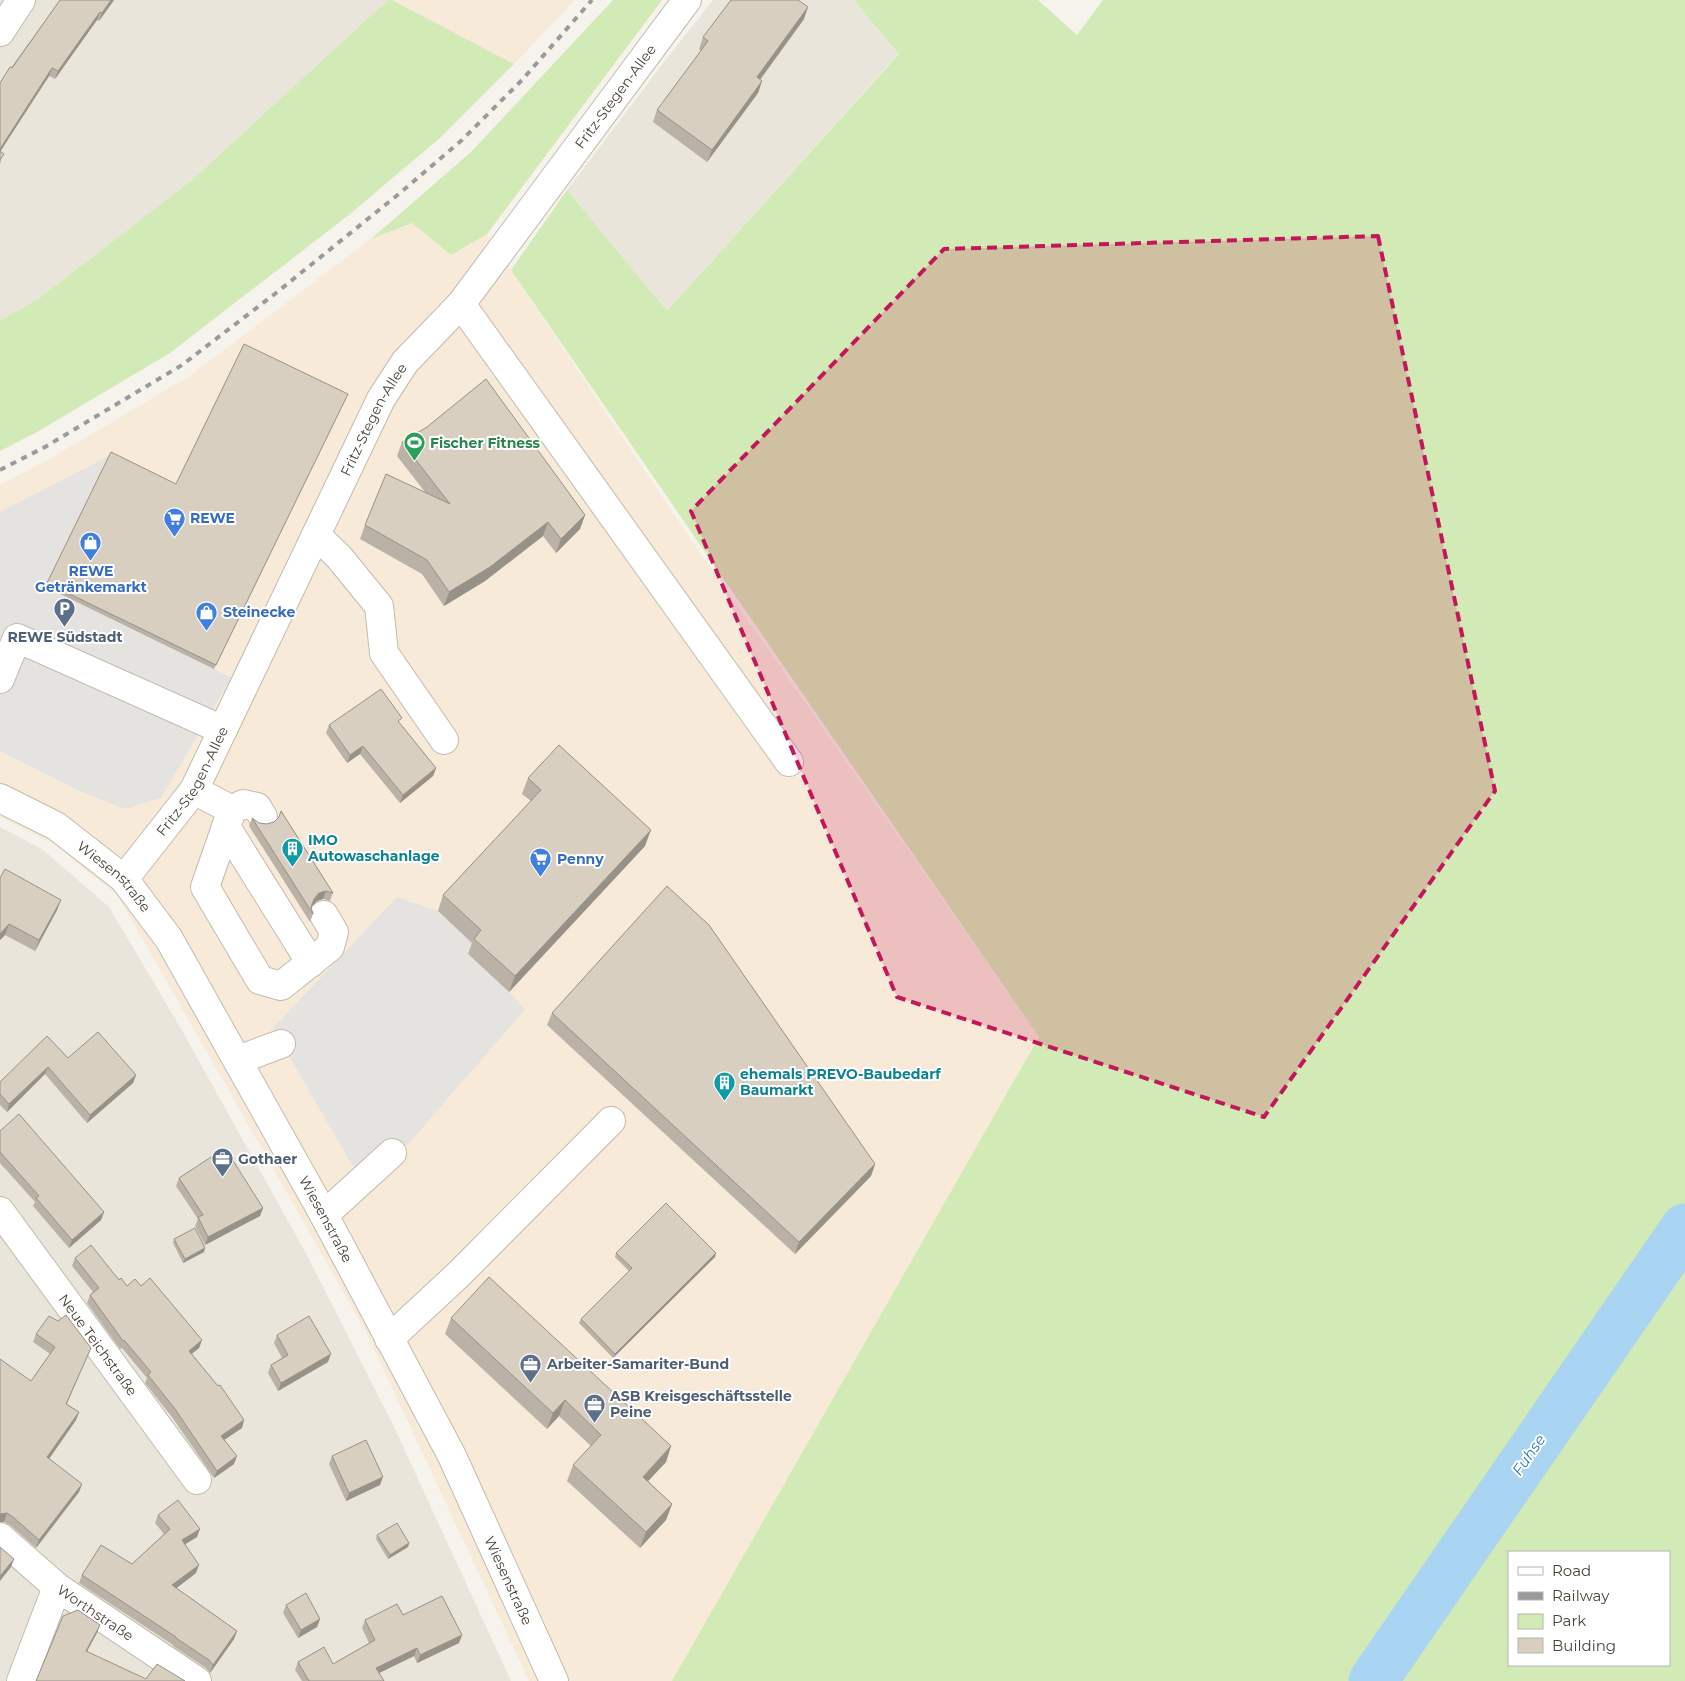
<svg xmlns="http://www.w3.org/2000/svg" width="1685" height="1681" font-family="Montserrat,sans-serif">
	<rect width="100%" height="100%" fill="#f6f3ec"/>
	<g fill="#eae5da">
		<path d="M0,0h388l-196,180 -151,117 -41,24z"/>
		<path d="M713,0h141l45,53 -232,258 -100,-121 94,-124z"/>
		<path d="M0,827l42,22 67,58 71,120 129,232 86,170 116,252h-511z"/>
	</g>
	<g fill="#f7ead8">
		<path d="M392,0h183l-61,64z"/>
		<path d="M412,223l39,32 36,-21 200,300 352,503 -367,644h-143l-163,-349 -248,-436 -63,-51 -55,-28v-332l48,-25 140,-83 183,-138z"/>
	</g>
	<g fill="#d2eab5" fill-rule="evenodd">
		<path d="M388,0h4l122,64 -73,73 -91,77 -180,139 -133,79 -37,19v-130l41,-24 151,-117z"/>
		<path d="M613,0h49l-175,234 -36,21 -39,-32 -41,16 100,-87z"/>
		<path d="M854,0h184l39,35 26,-35h582v1681h-1013l367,-644 -528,-767 56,-80 100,121 232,-257zM1509,1552h160v113h-160z"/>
	</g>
	<g fill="#e5e3e0">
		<path d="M109,456l105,213 17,9 -70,120 -36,11 -45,-18 -80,-40v-239z"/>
		<path d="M397,897l41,14 38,35 -8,9 41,37 16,18 -158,181 -94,-163z"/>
	</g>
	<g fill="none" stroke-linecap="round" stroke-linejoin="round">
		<path stroke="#a9d4f2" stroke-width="49" d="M1373,1681l312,-453"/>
		<defs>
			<g id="minor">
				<path d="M0,32l21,-32"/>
				<path d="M461,304l328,458"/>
				<path d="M316,535l23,22 40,49 5,47 60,87"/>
				<path d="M0,679l17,-41 206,92"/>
				<path d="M194,790l38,20 -6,17 85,136"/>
				<path id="s1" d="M0,798l56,28 68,53 45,60 155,276 128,241 102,225"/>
				<path d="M232,810l11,-6 14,3 6,10"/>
				<path d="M226,827l-21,60 55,93 21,6 49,-39 4,-15 -10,-17"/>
				<path id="s2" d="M124,879l70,-89 187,-391 24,-37 56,-58 226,-304"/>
				<path d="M238,1060l43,-16"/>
				<path id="s3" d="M0,1211l197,269"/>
				<path d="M324,1215l68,-62"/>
				<path d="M389,1339l69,-64 153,-154"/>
				<path id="s4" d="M0,1537l57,50 140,94"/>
				<path d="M21,1681l36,-94"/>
			</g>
		</defs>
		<use href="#minor" stroke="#c2bbae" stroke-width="30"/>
		<use href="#minor" stroke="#fff" stroke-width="28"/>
		<path stroke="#9a9a9a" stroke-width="4" stroke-dasharray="6 6" stroke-linecap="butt" d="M0,470l45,-23 137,-82 94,-72 124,-100 62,-53 60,-60 70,-80"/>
	</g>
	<g fill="#bab2a6">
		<path d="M60,0h54l-15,21 -2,-1 -42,59 -6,-3 -49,75 1,11 -1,2v-81z"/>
		<path d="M804,19l-44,61 2,1 -4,12 -51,69 -54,-40 4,-12 44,-59 -2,-2 4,-12z"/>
		<path d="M346,398l-132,271 -168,-82 1,-4 129,-99z"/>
		<path d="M402,442l183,73 -5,14 -24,24 -13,-17 -58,45 -41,25 -22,-32 -62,-35 5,-14 60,-33 -28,-36z"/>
		<path d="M400,724l36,44 -3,8 -33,27 -40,-49 -13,9 -21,-30 3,-8z"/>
		<path d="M528,778l117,68 -136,146 -41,-38 4,-11 -34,-32 5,-16 88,-94 -9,-7z"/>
		<path d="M281,811l52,82 -3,8 -7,-2 -6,2 -6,6 2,7 -3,8 -61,-96 3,-8 7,5 8,1 7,-2 5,-4z"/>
		<path d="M0,878l61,22 -4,10 -22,41 -30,-16 -5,5z"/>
		<path d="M552,1013l323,151 -4,12 -76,78 -248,-229z"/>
		<path d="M68,1058l68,17 -3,8 -46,40 -42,-49 -38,38 -7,-7v-23z"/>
		<path d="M0,1131l104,81 -3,8 -32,28 -36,-42 2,-4 -35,-39z"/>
		<path d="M179,1178l84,30 -3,8 -55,29 -10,-19 3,-7 -22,-33z"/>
		<path d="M174,1239l31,9 -1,4 -21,11 -10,-20z"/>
		<path d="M616,1253l99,4 -102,101 -34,-35 2,-4 48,-48 -14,-14z"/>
		<path d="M75,1258l44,22 8,6h14l61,54 -3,8 -7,6 52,66 -2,8 -18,12 10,24 -20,14 -42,-61 -27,-34 2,-5 -25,-30 -2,1 -33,-46 3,-8 3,-3 -21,-26z"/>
		<path d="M451,1318l220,128 -5,16 -18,19 24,23 -6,16 -26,28 -73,-67 6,-16 18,-19 -32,-30 -12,13 -102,-95z"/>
		<path d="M36,1334l51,23 -20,47 12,8 -3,8 -27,39 33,25 -3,8 -43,56 -26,-23 -6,-3 27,-141 19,-27 -17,-12z"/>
		<path d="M277,1335l51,27 -50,29 -10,-18 3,-8 11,-7 -8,-15z"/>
		<path d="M332,1456l48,29 -34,16 -17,-37z"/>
		<path d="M158,1515l39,22 -12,7 11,29 -20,15 61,43 -3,8 -24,34 -4,-5 -33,-22v-1l-94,-62 3,-8 50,-11 32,-30 -9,-11z"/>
		<path d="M377,1535l32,8 -1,4 -20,12 -12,-20z"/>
		<path d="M286,1605l34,14 -3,8 -19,11 -15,-25z"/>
		<path d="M403,1615l59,20 -3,8 -42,20 -3,-7 -35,17 5,8h-82l-7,-11 3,-8 35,2 36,-21 -7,-15 3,-8z"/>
	</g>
	<g fill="#979187">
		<path d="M111,0h3l-15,21 3,-8z"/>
		<path d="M808,7l-4,12 -51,70 4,-12z"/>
		<path d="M100,12l-3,8 -42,59 3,-8z"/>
		<path d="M52,68l-3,8 -49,76v-3z"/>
		<path d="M762,81l-4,12 -51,69 5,-12z"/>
		<path d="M585,515l-5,14 -24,24 5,-14z"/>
		<path d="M548,522l-5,14 -58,45 -41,25 5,-14z"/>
		<path d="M363,746l-3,8 -13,9 3,-8z"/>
		<path d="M436,768l-3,8 -33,27 3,-8z"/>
		<path d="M651,830l-6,16 -136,146 6,-16z"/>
		<path d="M326,891l-3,8 -6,2 -6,6 3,-8 5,-6z"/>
		<path d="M61,900l-4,10 -22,41 4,-11z"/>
		<path d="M9,924l-4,11 -5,5v-6z"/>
		<path d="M48,1067l-3,7 -38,38 2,-8z"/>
		<path d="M136,1075l-3,8 -46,40 3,-8z"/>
		<path d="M875,1164l-4,12 -76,78 4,-12z"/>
		<path d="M263,1208l-3,8 -55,29 3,-8z"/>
		<path d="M104,1212l-3,8 -32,28 3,-8z"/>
		<path d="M205,1248l-1,4 -21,11 2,-4z"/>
		<path d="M716,1253l-1,4 -102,101 2,-4z"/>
		<path d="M202,1340l-3,8 -13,10 3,-7z"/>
		<path d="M331,1354l-3,8 -50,29 3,-8z"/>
		<path d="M565,1400l-6,16 -12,13 6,-16z"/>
		<path d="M79,1412l-3,8 -32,46 3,-9z"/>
		<path d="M244,1420l-2,8 -24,16 3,-8z"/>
		<path d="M671,1446l-5,16 -29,31 6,-16z"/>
		<path d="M237,1456l-3,8 -20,14 3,-7z"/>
		<path d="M383,1477l-3,8 -34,16 3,-8z"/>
		<path d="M82,1484l-3,8 -43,56 3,-8z"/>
		<path d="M672,1504l-6,16 -26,28 6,-16z"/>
		<path d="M7,1513l-3,9h-4v-8z"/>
		<path d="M200,1529l-3,8 -18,11 3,-8z"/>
		<path d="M409,1543l-1,4 -20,12 2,-4z"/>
		<path d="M14,1559l-3,8 -11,14v-5z"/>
		<path d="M199,1565l-3,8 -27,21 3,-9z"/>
		<path d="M320,1619l-3,8 -19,11 3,-8z"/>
		<path d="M100,1625l-3,8 -14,26 3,-8z"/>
		<path d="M237,1631l-3,8 -24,34 3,-8z"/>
		<path d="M462,1635l-3,8 -42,20 3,-8z"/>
		<path d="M417,1648l-3,8 -41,20 3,-8z"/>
	</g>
	<g fill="#d8cfc1" stroke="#979187">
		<path d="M60,0h51l-9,13 -2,-1 -42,59 -6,-3 -52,81v-66l10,-16 2,1z"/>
		<path d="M731,0h67l10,7 -51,70 5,4 -50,69 -55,-40 51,-69 -5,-4z"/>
		<path d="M0,151l4,3 -4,6z"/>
		<path d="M244,344l104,50 -132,271 -169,-82 64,-131 65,32z"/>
		<path d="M486,379l99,136 -24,24 -13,-17 -58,45 -41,25 -22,-32 -62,-35 21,-51 64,30 -48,-62 25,-15z"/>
		<path d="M381,689l21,29 -4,3 38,47 -33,27 -40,-49 -13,9 -21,-30z"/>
		<path d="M559,745l92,85 -136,146 -41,-37 7,-9 -38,-35 98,-105 -13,-12z"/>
		<path d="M281,811l52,82 -7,-2 -7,2 -5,6 -3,8 2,7 -61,-96 7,5 8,1 7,-2 5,-5z"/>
		<path d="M5,869l56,31 -22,40 -30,-16 -9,10v-56z"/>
		<path d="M667,886l42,39 166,239 -76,78 -247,-229z"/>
		<path d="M98,1032l38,43 -46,40 -42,-48 -39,37 -9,-10v-12l47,-46 21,22z"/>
		<path d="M19,1114l85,98 -32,28 -36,-42 3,-2 -39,-44v-21z"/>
		<path d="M225,1148l38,60 -55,29 -10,-20 5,-2 -24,-37z"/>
		<path d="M666,1203l50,50 -101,101 -34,-35 51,-51 -16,-15z"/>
		<path d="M195,1228l10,20 -20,11 -11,-20z"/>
		<path d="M91,1245l28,35 2,-2 6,8 8,-7 6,7 9,-8 52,62 -13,11 29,35 2,-1 24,35 -23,16 16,20 -20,15 -42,-62 -27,-34 3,-3 -27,-32 -1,1 -33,-46 9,-7 -24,-30z"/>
		<path d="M489,1277l182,169 -28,31 29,27 -26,28 -73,-67 28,-30 -36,-35 -12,13 -102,-95z"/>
		<path d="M66,1315l25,33 -25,56 13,8 -32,45 35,27 -43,56 -26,-23 -6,-4 -7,1v-155l31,22 24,-34 -19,-13 13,-18 9,5z"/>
		<path d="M309,1316l22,38 -50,29 -10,-18 17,-10 -11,-20z"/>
		<path d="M366,1440l17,37 -34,16 -17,-37z"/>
		<path d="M178,1500l22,29 -18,11 17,25 -27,20 65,46 -24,34 -4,-5 -33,-22v-1l-94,-62 19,-30 31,19 38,-35 -12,-14z"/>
		<path d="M397,1523l12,20 -19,12 -13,-20z"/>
		<path d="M0,1547l14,12 -14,17z"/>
		<path d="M306,1593l14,26 -19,11 -15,-25z"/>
		<path d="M442,1596l20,39 -42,20 -3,-7 -41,20 8,13h-75l-11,-19 26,-15 9,17 42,-24 -10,-20 32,-16 6,11z"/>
		<path d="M78,1610l22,15 -14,26 60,28 11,-15 28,17h-149l27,-65z"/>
	</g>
	<path fill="#c2185b" fill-opacity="0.2" stroke="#c2185b" stroke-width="4" stroke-dasharray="10 6" stroke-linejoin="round" d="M1378,236l117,555 -231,326 -367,-120 -206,-486 253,-262z"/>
	<defs>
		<symbol id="stadium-pin" viewBox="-11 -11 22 30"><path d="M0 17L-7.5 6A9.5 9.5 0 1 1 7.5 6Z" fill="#2e9e5b" stroke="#fff"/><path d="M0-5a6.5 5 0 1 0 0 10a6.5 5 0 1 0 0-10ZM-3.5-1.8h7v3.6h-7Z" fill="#fff"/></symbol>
		<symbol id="supermarket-pin" viewBox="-11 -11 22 30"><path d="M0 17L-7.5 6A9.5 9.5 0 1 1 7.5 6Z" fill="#3f7fe0" stroke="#fff"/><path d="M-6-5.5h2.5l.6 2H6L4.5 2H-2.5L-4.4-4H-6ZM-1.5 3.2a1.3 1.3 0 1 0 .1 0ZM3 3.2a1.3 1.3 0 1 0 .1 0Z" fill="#fff"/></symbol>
		<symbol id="shop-pin" viewBox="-11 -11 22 30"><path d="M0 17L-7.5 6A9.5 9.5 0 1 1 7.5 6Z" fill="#3f7fe0" stroke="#fff"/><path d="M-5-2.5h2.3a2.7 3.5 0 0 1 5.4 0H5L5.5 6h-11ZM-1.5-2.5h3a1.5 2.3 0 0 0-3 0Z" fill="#fff"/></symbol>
		<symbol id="parking-pin" viewBox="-11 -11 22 30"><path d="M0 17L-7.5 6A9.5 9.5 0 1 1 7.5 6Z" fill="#5c6f8a" stroke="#fff"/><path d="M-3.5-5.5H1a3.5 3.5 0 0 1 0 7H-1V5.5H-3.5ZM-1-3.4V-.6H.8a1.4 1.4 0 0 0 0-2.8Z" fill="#fff"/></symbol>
		<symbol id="building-pin" viewBox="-11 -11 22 30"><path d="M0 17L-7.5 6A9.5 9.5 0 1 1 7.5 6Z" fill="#0f9aa8" stroke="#fff"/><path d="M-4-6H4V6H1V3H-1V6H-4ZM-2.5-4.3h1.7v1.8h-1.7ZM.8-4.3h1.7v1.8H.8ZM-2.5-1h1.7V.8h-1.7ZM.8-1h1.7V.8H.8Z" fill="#fff"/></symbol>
		<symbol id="office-pin" viewBox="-11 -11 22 30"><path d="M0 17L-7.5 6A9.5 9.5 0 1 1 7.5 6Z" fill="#5c6f8a" stroke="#fff"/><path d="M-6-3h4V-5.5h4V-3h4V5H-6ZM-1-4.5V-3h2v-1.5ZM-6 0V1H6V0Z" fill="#fff"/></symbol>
	</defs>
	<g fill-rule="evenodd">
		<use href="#stadium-pin" x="402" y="430" width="25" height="34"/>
		<use href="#supermarket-pin" x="162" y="506" width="25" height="34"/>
		<use href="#shop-pin" x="78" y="530" width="25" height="34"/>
		<use href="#parking-pin" x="52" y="596" width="25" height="34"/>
		<use href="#shop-pin" x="194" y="600" width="25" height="34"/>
		<use href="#building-pin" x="280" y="836" width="25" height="34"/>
		<use href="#supermarket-pin" x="528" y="846" width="25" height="34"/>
		<use href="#building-pin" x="712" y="1070" width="25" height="34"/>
		<use href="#office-pin" x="210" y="1146" width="25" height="34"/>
		<use href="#office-pin" x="518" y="1352" width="25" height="34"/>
		<use href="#office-pin" x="582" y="1392" width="25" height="34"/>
	</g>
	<g text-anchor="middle" stroke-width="4" stroke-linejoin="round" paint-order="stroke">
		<g font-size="14" fill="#4b4439" stroke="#fff">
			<text dy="5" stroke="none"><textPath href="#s2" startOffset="930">Fritz-Stegen-Allee</textPath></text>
			<text dy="5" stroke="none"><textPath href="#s2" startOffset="525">Fritz-Stegen-Allee</textPath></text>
			<text dy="5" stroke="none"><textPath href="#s2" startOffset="120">Fritz-Stegen-Allee</textPath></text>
			<text dy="5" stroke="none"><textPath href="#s1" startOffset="140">Wiesenstraße</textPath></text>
			<text dy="5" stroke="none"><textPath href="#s1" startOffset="545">Wiesenstraße</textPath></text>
			<text dy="5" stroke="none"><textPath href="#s3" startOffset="166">Neue Teichstraße</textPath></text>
			<text dy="5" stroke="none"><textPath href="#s1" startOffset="950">Wiesenstraße</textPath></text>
			<text dy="5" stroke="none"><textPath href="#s4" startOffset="122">Worthstraße</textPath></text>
		</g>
		<g font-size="14" font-weight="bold" fill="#27864d" stroke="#fff" text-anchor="start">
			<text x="430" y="448">Fischer Fitness</text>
		</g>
		<g font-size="14" font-weight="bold" fill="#366cbe" stroke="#fff" text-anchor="start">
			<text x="190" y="523">REWE</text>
			<text x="91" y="576" text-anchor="middle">REWE<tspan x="91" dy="16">Getränkemarkt</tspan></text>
			<text x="223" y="617">Steinecke</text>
			<text x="557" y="864">Penny</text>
		</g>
		<g font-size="14" font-weight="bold" fill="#4e5e75" stroke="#fff" text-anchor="start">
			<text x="65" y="642" text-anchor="middle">REWE Südstadt</text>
			<text x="238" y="1164">Gothaer</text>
			<text x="547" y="1369">Arbeiter-Samariter-Bund</text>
			<text x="610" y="1401">ASB Kreisgeschäftsstelle<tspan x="610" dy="16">Peine</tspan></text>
		</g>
		<g font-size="14" font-weight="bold" fill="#0d838f" stroke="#fff" text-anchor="start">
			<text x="308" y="845">IMO<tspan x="308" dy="16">Autowaschanlage</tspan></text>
			<text x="740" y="1079">ehemals PREVO-Baubedarf<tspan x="740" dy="16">Baumarkt</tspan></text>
		</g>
		<g font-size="15" font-style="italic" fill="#2e7ab2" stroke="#fff">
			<text transform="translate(1529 1455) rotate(-55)" y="5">Fuhse</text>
		</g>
	</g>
	<rect x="1508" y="1551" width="162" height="115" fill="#ffffff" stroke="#b7b4b0"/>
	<rect x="1518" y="1567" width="25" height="8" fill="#ffffff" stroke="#b7b4b0"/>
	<text x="1552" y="1576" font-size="15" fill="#4b4439">Road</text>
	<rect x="1518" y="1592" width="25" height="8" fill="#9a9a9a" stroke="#b7b4b0"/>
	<text x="1552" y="1601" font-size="15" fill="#4b4439">Railway</text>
	<rect x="1518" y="1614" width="25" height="15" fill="#d2eab5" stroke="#b7b4b0"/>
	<text x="1552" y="1626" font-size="15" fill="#4b4439">Park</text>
	<rect x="1518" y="1638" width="25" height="15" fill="#d8cfc1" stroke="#b7b4b0"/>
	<text x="1552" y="1651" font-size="15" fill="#4b4439">Building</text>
</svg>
